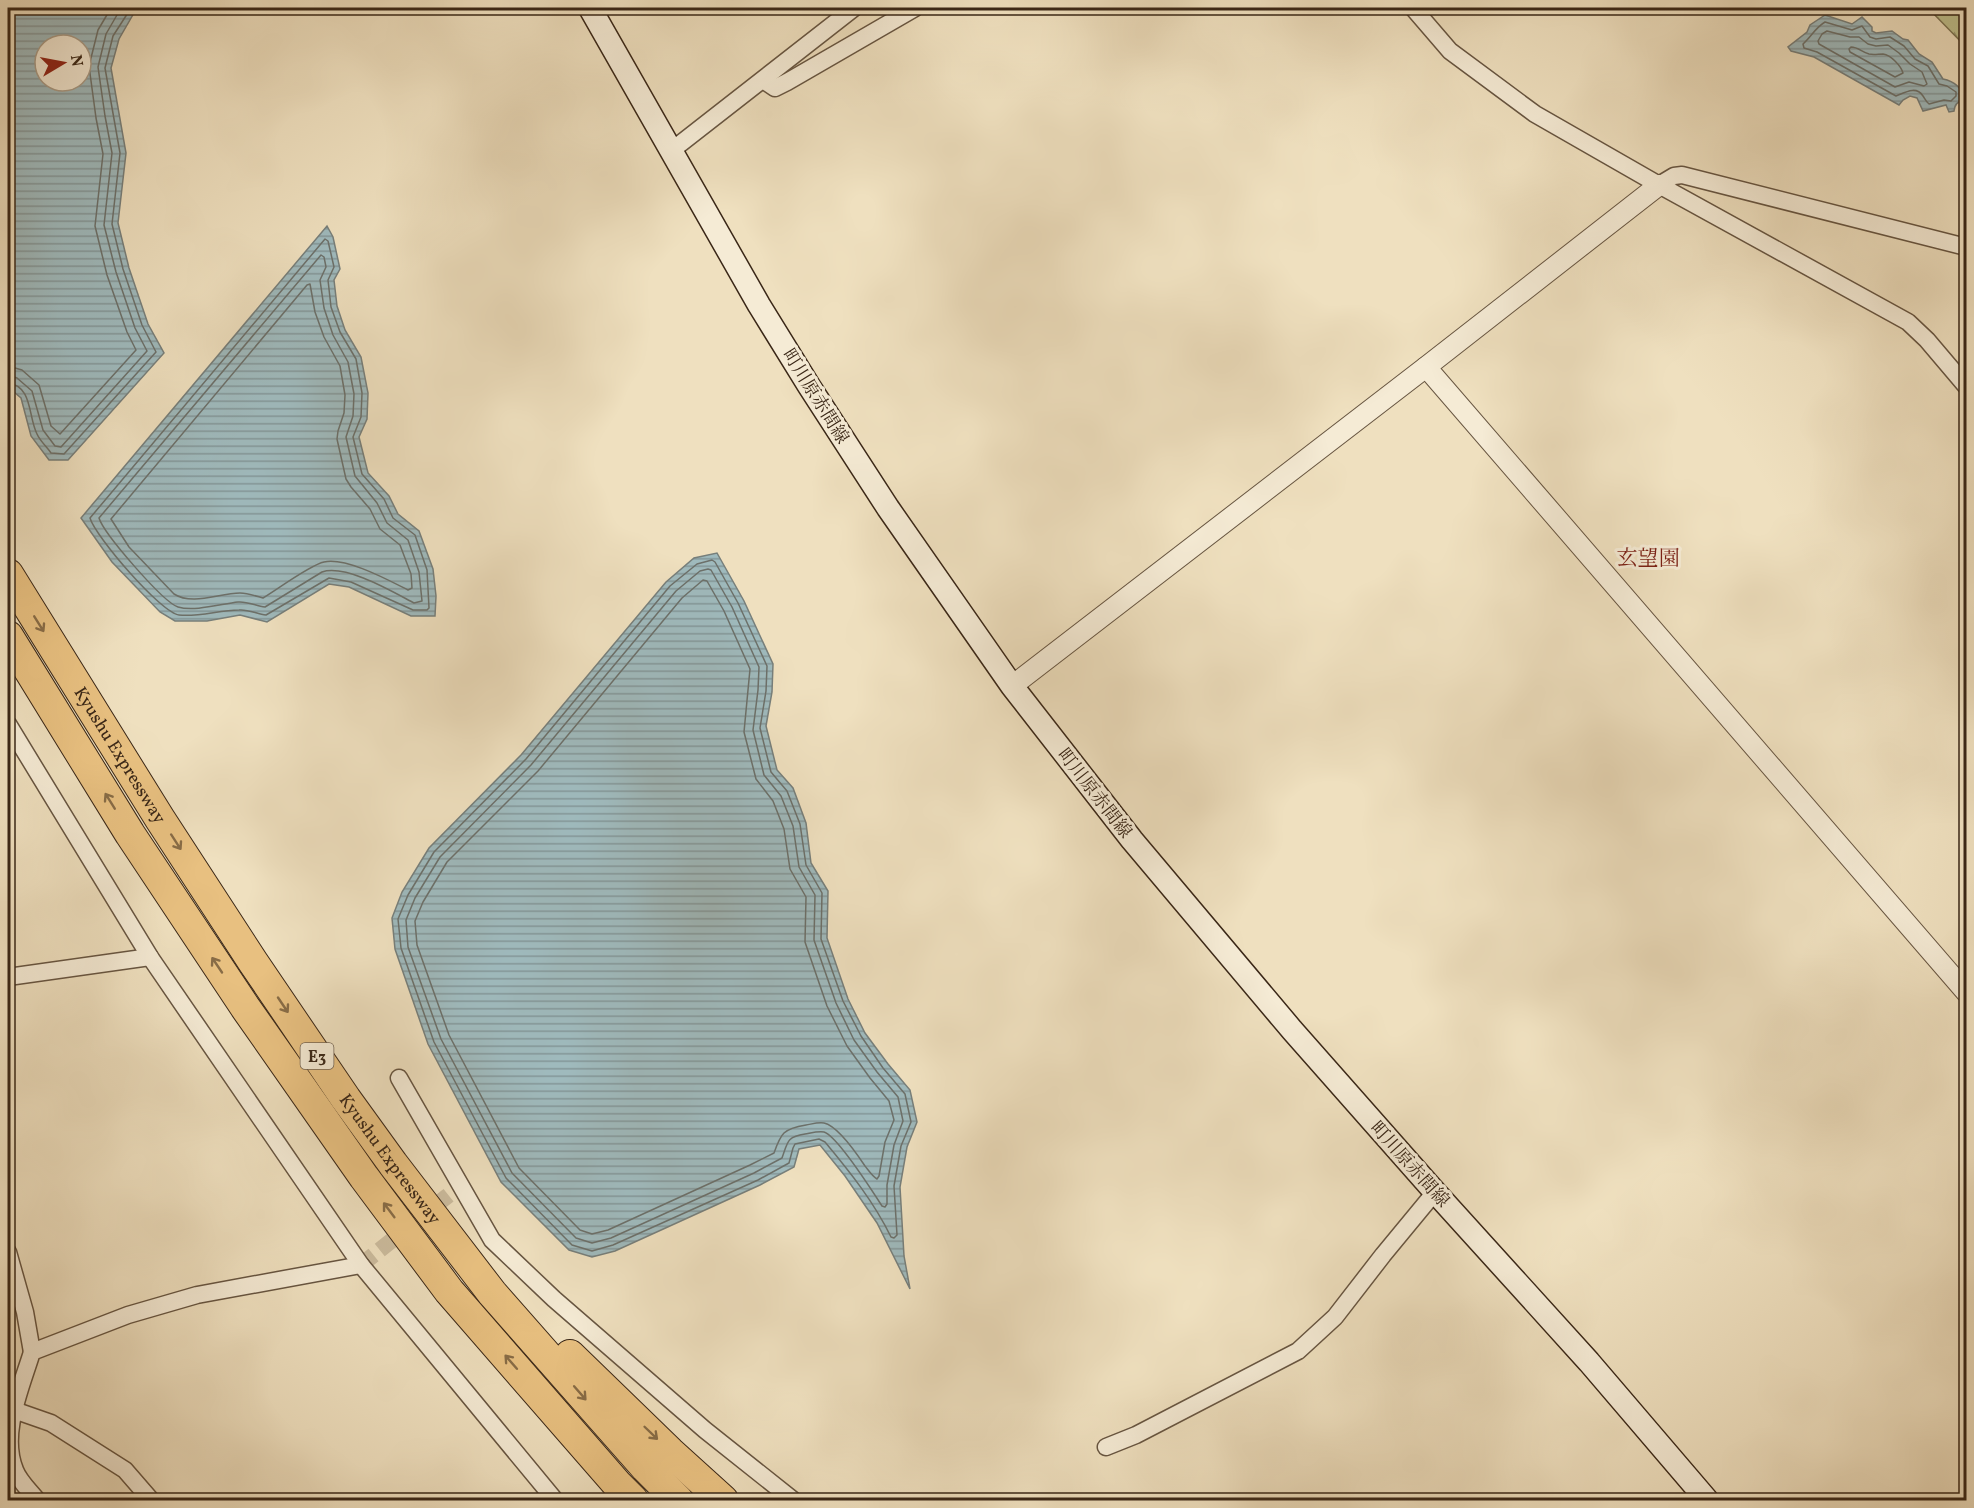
<svg xmlns="http://www.w3.org/2000/svg" width="1974" height="1508" font-family="Vollkorn,'Noto Serif JP',serif">
	<defs>
		<pattern id="forest-firs" width="22" height="20" patternUnits="userSpaceOnUse" patternTransform="scale(1.5)"><rect width="22" height="20" fill="#bfc18e"/><path d="M5 1l3.5 6h-7zM16 11l3.5 6h-7z" fill="#9c9d73"/></pattern>
		<pattern id="water-rules" width="6" height="5" patternUnits="userSpaceOnUse" patternTransform="scale(1.5)"><rect width="6" height="5" fill="#9fbabd"/><path d="M0 2.5h6" fill="none" stroke="#839799"/></pattern>
	</defs>
	<rect width="100%" height="100%" fill="#efe0bf"/>
	<filter id="stains"><feTurbulence type="fractalNoise" baseFrequency=".00333" numOctaves="4"/><feColorMatrix values="0 0 0 0 .2 0 0 0 0 .09 0 0 0 0 .02 0 0 0 .5 -.17"/></filter>
	<radialGradient id="worn" r=".72"><stop offset=".6" stop-color="#630" stop-opacity="0"/><stop offset="1" stop-color="#630" stop-opacity=".3"/></radialGradient>
	<path fill="url(#forest-firs)" stroke="#7c7452" stroke-width="1.5" d="M1928,8h38v39z"/>
	<g fill="url(#water-rules)" stroke="#777f7b" stroke-width="1.5" fill-rule="evenodd">
		<path d="M8,8h134l-8,5 -15,26 -8,29 15,85 -8,70 11,45 19,56 16,29 -96,107h-19l-18,-24 -10,-38 -13,-11zM45,45h36v36h-36z"/>
		<path d="M1825,15l27,9 10,-7 10,10v4l4,2 16,-2 11,8 5,1 11,14 13,8 11,17c11,2 21,10 21,21 -7,2 -9,4 -10,11l-5,1 -3,-7 -23,6 -6,-13 -7,-2 -7,4 -4,5 -85,-48 -23,-6 -3,-4 19,-15 3,-7z"/>
		<path d="M327,226l6,11 7,32 -6,11 3,26 8,24 16,27 7,36 -1,26 -8,18 9,36 21,23 9,18 21,17 14,38 3,27 -1,20h-24l-62,-29 -20,-3 -62,38 -27,-7 -33,6h-32l-15,-9 -48,-50 -31,-44z"/>
		<path d="M717,553l27,48 29,63 -1,28 -6,34 11,44 16,18 13,35 5,40 17,28 -1,47 21,61 17,34 23,31 22,26 7,32 -10,25 -7,40 4,69 6,33 -33,-66 -32,-47 -25,-31 -21,4 -5,18 -34,18 -145,66 -23,6 -23,-7 -68,-68 -73,-138 -33,-95 -3,-31 10,-26 27,-44 92,-93 145,-173 28,-24z"/>
	</g>
	<g fill="none" stroke-linecap="round" stroke-linejoin="round">
		<g stroke="#6c706a" stroke-width="1.5">
			<path d="M1825,22l27,8 10,-4 8,11 6,2 14,-2 14,9 11,13 13,7 11,18 8,2 9,6v4l-5,5 -7,-1 -15,4c-3,-2 -4,-5 -6,-8 -7,-11 -19,-3 -27,0l-79,-44 -13,-4 -1,-4c9,-8 12,-16 22,-22z"/>
			<path d="M1827,31l23,6h9l9,7 8,2 12,-1 11,8 11,11 12,8 5,12 -3,2 -15,-4 -14,5 -76,-43 -1,-3 4,-7z"/>
			<path d="M1851,47c7,0 11,5 18,7 5,1 9,0 14,0 8,1 18,12 20,19l-8,4 -45,-25 -1,-3z"/>
			<path d="M325,239l3,2 6,26 -6,13 3,27 9,25 16,27 6,34 -1,24 -8,20 9,37 22,25 9,19 22,17 12,35 2,38 -2,2h-14l-62,-28 -22,-4 -63,37c-9,-1 -18,-6 -27,-5 -20,0 -39,7 -60,5 -18,-2 -84,-79 -89,-97z"/>
			<path d="M321,255l3,2 2,10 -6,13 4,28 9,27 15,27 6,32 -1,22 -7,21 9,39 22,27 10,20 21,17 11,32 3,29 -8,2c-21,-11 -68,-39 -92,-31l-57,35c-9,-1 -18,-6 -27,-5 -17,2 -44,10 -60,5 -15,-5 -74,-73 -79,-89z"/>
			<path d="M310,284l5,28 9,25 16,29 5,29 -1,18 -6,18 -1,8 9,40 5,8 19,22 10,20 20,16 11,29 1,14 -4,2c-20,-10 -62,-33 -84,-28 -14,3 -46,27 -61,36 -7,-2 -15,-5 -23,-5 -21,0 -47,13 -66,1l-45,-47 -18,-28 196,-234z"/>
			<path d="M8,366l14,4 17,15 12,41 9,8 76,-84 -9,-18 -20,-57 -12,-49 8,-72 -7,-36 -7,-52 9,-36 13,-22"/>
			<path d="M8,375l9,3 15,13 11,39 12,16 6,1 86,-96 -12,-23 -19,-56 -12,-47 8,-72 -7,-37 -7,-49 8,-33 15,-26"/>
			<path d="M8,383c25,3 20,34 29,51 3,7 10,13 14,19l13,1 92,-102 -14,-27 -19,-56 -11,-45 8,-71 -15,-85 8,-32 18,-28"/>
			<path d="M712,560l3,2 23,41 29,63 -1,25 -6,37 11,44 16,19 13,33 6,41 16,28 -1,46 22,62 18,35 22,32 22,26 6,28 -10,24 -7,40 3,49 -3,3 -3,-1c-17,-35 -41,-65 -66,-95l-6,-3 -24,5 -2,4 -4,15 -31,17 -145,65 -21,6 -20,-6 -66,-67 -72,-136 -33,-94 -3,-29 10,-24 26,-43 92,-93 144,-173 27,-22z"/>
			<path d="M708,569l3,1 21,37 27,60 -1,23 -5,40 11,45 17,21 12,30 6,41 16,28 -1,45 22,63 18,37 23,32 21,25 5,24 -9,24 -7,40v19l-2,3 -3,-1c-9,-14 -45,-70 -58,-74 -6,-1 -13,1 -19,2 -19,3 -17,8 -23,24l-28,15 -143,65 -19,5 -16,-5 -64,-65 -71,-134 -33,-92 -2,-27 9,-22 25,-41 91,-92 145,-174 24,-20z"/>
			<path d="M703,580l4,1 17,30 26,58 -6,63 12,47 17,22 11,28 6,40 16,28 -1,45 22,64 20,40 23,32 19,23 5,19 -9,22 -6,34 -2,3c-5,-3 -8,-8 -12,-13 -8,-12 -27,-40 -41,-43 -6,-1 -12,1 -18,2 -23,4 -25,8 -32,28l-24,12 -142,65 -16,4 -12,-4 -61,-62 -70,-133 -32,-90 -2,-24 8,-19 24,-40 91,-91 144,-173z"/>
		</g>
		<path stroke="#cbbb9d" stroke-width="16" stroke-dasharray="16 8" stroke-linecap="butt" d="M361,1265l99,-79"/>
		<defs>
			<g id="minor">
				<path d="M1413,8l37,43 85,63 124,71 249,137 19,18 39,46"/>
				<path d="M763,80l12,8 12,-6 128,-74"/>
				<path d="M671,151l183,-143"/>
				<path d="M1659,185l15,-9 8,-1 284,72"/>
				<path d="M8,724l142,233 211,308 194,235"/>
				<path d="M8,977l142,-20"/>
				<path d="M399,1078l93,162 62,59 151,131 88,70"/>
				<path d="M8,1252l17,60 7,40"/>
				<path d="M8,1408l43,15 74,47 26,30"/>
				<path d="M1106,1447l30,-12 162,-84 37,-34 48,-62 52,-63"/>
				<path d="M37,1500c-7,-9 -18,-19 -22,-30 -15,-36 6,-82 17,-118l96,-37 69,-20 164,-30"/>
			</g>
			<g id="tertiary">
				<path d="M1426,367l540,625"/>
				<path d="M1012,686l414,-319 233,-182"/>
			</g>
			<path id="secondary" d="M590,8l169,297 50,81 79,122 124,178 120,154 160,190 143,162 154,170 118,138"/>
			<g id="motorway">
				<path id="s1" d="M8,574l152,245 93,143 93,137 47,65 99,129 154,175 32,32"/>
				<path d="M8,636l122,198 115,173 119,170 85,114 168,193 16,16"/>
				<path d="M570,1355l100,97 53,48"/>
			</g>
		</defs>
		<use href="#minor" stroke="#675541" stroke-width="19"/>
		<use href="#tertiary" stroke="#675541" stroke-width="22"/>
		<use href="#secondary" stroke="#3a2717" stroke-width="25"/>
		<use href="#motorway" stroke="#3a2717" stroke-width="32"/>
		<use href="#minor" stroke="#f5ebd5" stroke-width="16"/>
		<use href="#tertiary" stroke="#f5ebd5" stroke-width="20"/>
		<use href="#secondary" stroke="#f5ebd5" stroke-width="22"/>
		<use href="#motorway" stroke="#e8c080" stroke-width="30"/>
	</g>
	<defs><path id="oneway-shaft" d="M-6 0H5M1.5-3L5.5 0L1.5 3" fill="none" stroke-width="1.6" stroke-linecap="round" stroke-linejoin="round" transform="scale(1.5)"/></defs>
	<g stroke="#886c46">
		<use href="#oneway-shaft" transform="translate(39 624) rotate(58)"/>
		<use href="#oneway-shaft" transform="translate(110 801) rotate(-122)"/>
		<use href="#oneway-shaft" transform="translate(176 842) rotate(57)"/>
		<use href="#oneway-shaft" transform="translate(217 965) rotate(-124)"/>
		<use href="#oneway-shaft" transform="translate(283 1005) rotate(56)"/>
		<use href="#oneway-shaft" transform="translate(389 1210) rotate(-127)"/>
		<use href="#oneway-shaft" transform="translate(511 1362) rotate(-131)"/>
		<use href="#oneway-shaft" transform="translate(580 1393) rotate(49)"/>
		<use href="#oneway-shaft" transform="translate(651 1433) rotate(44)"/>
	</g>
	<g text-anchor="middle" stroke-width="6" stroke-linejoin="round" paint-order="stroke">
		<rect fill="#f5ebd5" stroke="#726250" stroke-width="1.5" x="300.5" y="1043" width="33" height="26" rx="4.5"/>
		<g font-size="16" font-weight="bold" fill="#3a2717">
			<text x="317" y="1062">E3</text>
		</g>
		<g font-size="18" fill="#3a2717" stroke="#f5ebd5">
			<text transform="translate(816 396) rotate(58)" y="6">町川原赤間線</text>
			<text dy="6" stroke="none"><textPath href="#s1" startOffset="213">Kyushu Expressway</textPath></text>
			<text transform="translate(1095 793) rotate(52)" y="6">町川原赤間線</text>
			<text dy="6" stroke="none"><textPath href="#s1" startOffset="699">Kyushu Expressway</textPath></text>
			<text transform="translate(1410 1164) rotate(48)" y="6">町川原赤間線</text>
		</g>
		<g font-size="21" fill="#7a1f14" stroke="#f5ebd5">
			<text x="1648" y="565">玄望園</text>
		</g>
	</g>
	<rect width="1974" height="1508" fill="none" stroke="#efe0bf" stroke-width="30"/>
	<rect x="9" y="9" width="1956" height="1490" fill="none" stroke="#3a2717" stroke-width="3"/>
	<rect x="15" y="15" width="1944" height="1478" fill="none" stroke="#3a2717" stroke-width="1.5"/>
	<g transform="translate(63 63) rotate(80)"><circle r="28" fill="#f5ebd5" stroke="#aa9d89" stroke-width="1.5"/>
	<path d="M0-4.5L10 22L0 15L-10 22Z" fill="#8f2418"/>
	<text y="-9" font-size="16" font-weight="bold" text-anchor="middle" fill="#3a2717">N</text>
	</g>
	<rect width="100%" height="100%" filter="url(#stains)"/>
	<rect width="100%" height="100%" fill="url(#worn)"/>
</svg>
